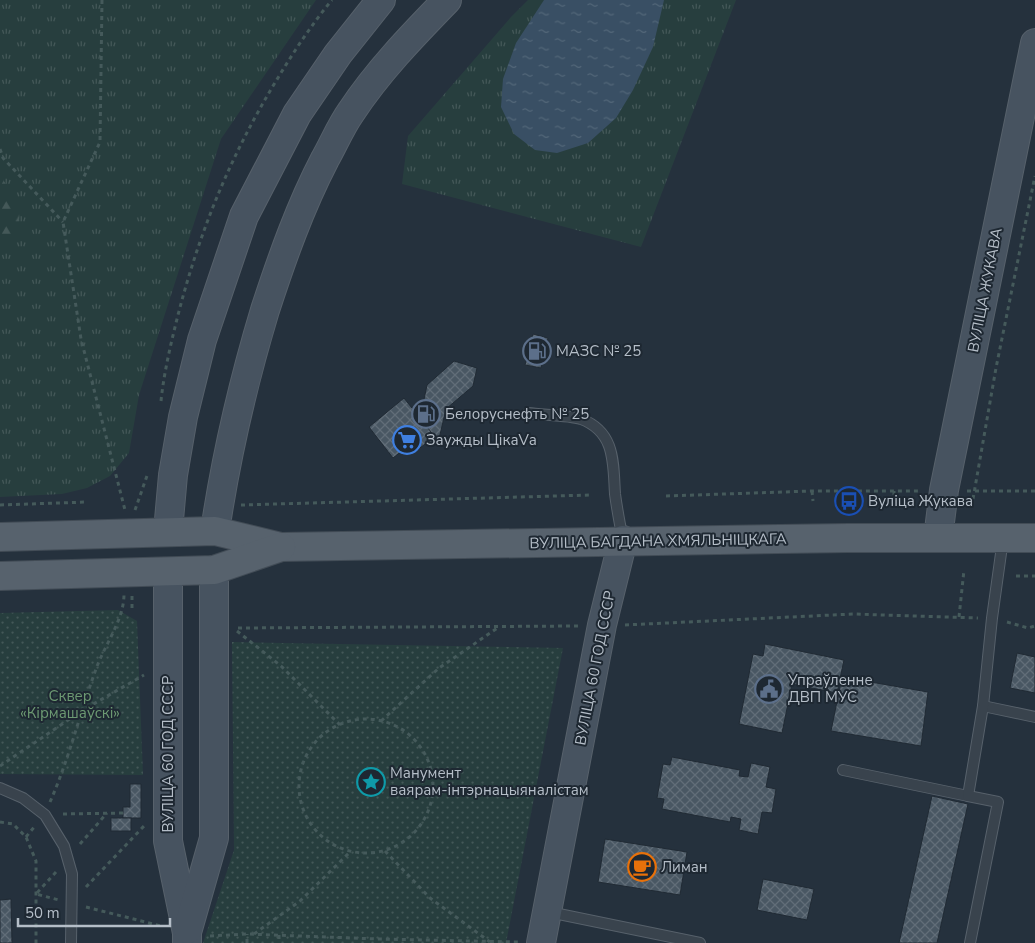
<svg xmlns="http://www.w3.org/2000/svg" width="1035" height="943" font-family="'Nunito Sans',sans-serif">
	<defs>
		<pattern id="grass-tufts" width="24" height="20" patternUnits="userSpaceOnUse" patternTransform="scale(1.25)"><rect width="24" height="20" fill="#273e3e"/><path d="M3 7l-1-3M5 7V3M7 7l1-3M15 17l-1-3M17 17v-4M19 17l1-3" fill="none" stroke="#445858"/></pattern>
		<pattern id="forest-firs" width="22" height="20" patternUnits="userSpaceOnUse" patternTransform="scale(1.25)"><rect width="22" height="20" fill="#273e3e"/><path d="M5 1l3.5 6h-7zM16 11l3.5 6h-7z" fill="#445858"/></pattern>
		<pattern id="park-dots" width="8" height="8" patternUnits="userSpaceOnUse" patternTransform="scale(1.25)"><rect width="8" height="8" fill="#273e3e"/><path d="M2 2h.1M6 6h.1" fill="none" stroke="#445858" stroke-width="1.8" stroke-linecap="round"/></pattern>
		<pattern id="water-ripples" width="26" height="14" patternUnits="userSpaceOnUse" patternTransform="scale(1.25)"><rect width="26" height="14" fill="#394f64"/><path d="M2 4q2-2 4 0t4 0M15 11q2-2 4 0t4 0" fill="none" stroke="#536779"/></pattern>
		<pattern id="building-cross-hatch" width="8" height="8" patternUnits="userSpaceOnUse" patternTransform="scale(1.25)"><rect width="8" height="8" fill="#495763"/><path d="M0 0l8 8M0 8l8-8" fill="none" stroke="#616d78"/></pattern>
	</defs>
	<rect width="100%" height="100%" fill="#25313d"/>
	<g fill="url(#grass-tufts)">
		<path d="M0,0h316l-95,139 -82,256 -10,58 -19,23 -23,12 -25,6 -62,3z"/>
		<path d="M528,0h208l-95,247 -239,-63 6,-48 103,-119z"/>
	</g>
	<path fill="url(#forest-firs)" d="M0,175c19,29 32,47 0,74z"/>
	<g fill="url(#park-dots)">
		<path d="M118,610l19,11 6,154 -143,-1v-161z"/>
		<path d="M232,642l331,6 -57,295h-303l31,-93z"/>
	</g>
	<path fill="url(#water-ripples)" d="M544,0h120l-11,47 -20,43 -17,28 -28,25 -31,10 -22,-3 -21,-16 -13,-27 2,-28 13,-36z"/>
	<g fill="url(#building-cross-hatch)" stroke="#202a34">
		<path d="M533,334l15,4 -7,30 -16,-3z"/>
		<path d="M454,361l23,7 -4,18 -27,23 -7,30 -10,8 -12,-14 10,-48z"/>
		<path d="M404,398l31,39 -18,13 -5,-7 -19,15 -24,-31z"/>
		<path d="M765,644l79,16 -7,33 -45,-9 -10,49 -43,-9 14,-70 10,2z"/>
		<path d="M1017,653l18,4v36l-25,-5z"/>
		<path d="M842,677l86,15 -7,54 -90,-15z"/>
		<path d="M672,757l68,13 -1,6 9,1 3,-14 19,4 -4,20 10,2 -4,24 -10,-1 -4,22 -19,-4 2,-11 -10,-2 -1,5 -68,-13 2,-10 -7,-1 6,-34 7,1z"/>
		<path d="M130,784h11v34h-18v-11h7z"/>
		<path d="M932,796l36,8 -31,139h-38z"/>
		<rect x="111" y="818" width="20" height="13"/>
		<path d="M605,839l82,13 -7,43 -82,-13z"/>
		<path d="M763,879l51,10 -7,31 -50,-10z"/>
		<path d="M11,899l1,44h-12v-43z"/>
	</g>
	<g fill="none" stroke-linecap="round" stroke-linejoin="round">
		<defs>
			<g id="lane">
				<path d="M528,413c14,2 41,2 53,6 35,13 32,45 34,75 2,15 5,31 8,46"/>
				<path d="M983,706l52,11"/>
				<path d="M843,770l125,26"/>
				<path d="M0,788l23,10 22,17 19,31 8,28 -1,69"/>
				<path d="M549,912l151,31"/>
				<path d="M970,943l28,-141 -30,-6 15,-90 9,-88 11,-79"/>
			</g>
			<g id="secondary">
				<path d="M168,531l5,-56 10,-58 19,-77 42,-124 53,-102 41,-60 43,-54"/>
				<path d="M215,531c11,-75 28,-148 50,-221 17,-52 35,-103 60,-151 9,-16 16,-33 26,-47 27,-41 62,-77 96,-112"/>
				<path d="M938,538l6,-48 91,-447"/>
				<path d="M168,572v269l19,92v10"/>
				<path d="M188,929l26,-91v-268"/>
				<path d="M541,943l61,-318 21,-85"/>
			</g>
			<g id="primary">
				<path d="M0,537l215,-6 66,16 567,-9h187"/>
				<path d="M0,576l214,-6 67,-23"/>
			</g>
		</defs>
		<use href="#lane" stroke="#57616b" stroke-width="12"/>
		<use href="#secondary" stroke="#57616b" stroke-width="30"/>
		<use href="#primary" stroke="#424c56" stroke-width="30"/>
		<g stroke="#455a5b" stroke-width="3" stroke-dasharray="4 4" stroke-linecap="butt">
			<path d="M102,0l-2,142 -37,80 18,117 44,171"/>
			<path d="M0,149l3,9 60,64"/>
			<path d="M161,401c3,-29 10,-58 17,-86 22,-85 52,-158 98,-234 17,-28 35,-56 56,-81"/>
			<path d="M812,491l1,10"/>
			<path d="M894,491v10"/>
			<path d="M967,491h68"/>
			<path d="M666,496l146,-5h108"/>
			<path d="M973,499l23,-131 39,-192"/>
			<path d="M0,505l87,-3"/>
			<path d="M241,505l349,-10"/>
			<path d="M135,510l13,-37"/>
			<path d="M848,514l1,-13"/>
			<path d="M1016,576h19"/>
			<path d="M132,608v-12"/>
			<path d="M959,617l5,-47"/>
			<path d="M1007,622l21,6 7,-2"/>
			<path d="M625,625l228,-11 125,4"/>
			<path d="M238,628l341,-2"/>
			<path d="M237,631l44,35 59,59"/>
			<circle cx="366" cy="786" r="67"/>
			<path d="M381,721l58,-53 60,-41"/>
			<path d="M0,766l83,-56 61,-35"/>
			<path d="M50,802c19,-43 30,-89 46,-133 9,-25 28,-49 28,-75"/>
			<path d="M63,814l60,-1"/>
			<path d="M0,822l13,2 13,13 10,24v82"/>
			<path d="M26,837l9,-11"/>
			<path d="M80,844l27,-31"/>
			<path d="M385,851l45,47 60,44"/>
			<path d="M56,872l-20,22 23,6"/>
			<path d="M86,887l58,-61"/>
			<path d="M86,907l75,19"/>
			<path d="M254,934l46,-33 50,-49"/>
			<path d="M279,935v8"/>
			<path d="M210,936l37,-2 131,5 140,3"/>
			<path d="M247,943v-9"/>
		</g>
		<use href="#lane" stroke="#39434d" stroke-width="10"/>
		<use href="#secondary" stroke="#475360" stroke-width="28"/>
		<use href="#primary" stroke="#57626d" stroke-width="28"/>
	</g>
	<defs>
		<symbol id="fuel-ring" viewBox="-11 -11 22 22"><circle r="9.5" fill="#1e2832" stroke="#5c6f8a" stroke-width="1.5"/><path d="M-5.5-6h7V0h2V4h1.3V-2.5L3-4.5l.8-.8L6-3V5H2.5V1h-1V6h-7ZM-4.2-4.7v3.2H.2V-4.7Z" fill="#5c6f8a"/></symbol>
		<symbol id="supermarket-ring" viewBox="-11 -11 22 22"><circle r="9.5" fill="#1e2832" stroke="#3f7fe0" stroke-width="1.5"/><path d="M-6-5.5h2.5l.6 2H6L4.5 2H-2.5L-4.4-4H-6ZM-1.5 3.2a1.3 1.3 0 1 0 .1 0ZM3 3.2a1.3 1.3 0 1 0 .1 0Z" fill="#3f7fe0"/></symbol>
		<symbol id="bus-ring" viewBox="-11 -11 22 22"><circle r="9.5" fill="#1e2832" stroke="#1a4fb4" stroke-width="1.5"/><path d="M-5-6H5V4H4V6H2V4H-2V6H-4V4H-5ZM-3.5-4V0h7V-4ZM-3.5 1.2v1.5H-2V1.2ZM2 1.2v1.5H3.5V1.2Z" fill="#1a4fb4"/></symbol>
		<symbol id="civic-ring" viewBox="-11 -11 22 22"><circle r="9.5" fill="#1e2832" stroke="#5c6f8a" stroke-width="1.5"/><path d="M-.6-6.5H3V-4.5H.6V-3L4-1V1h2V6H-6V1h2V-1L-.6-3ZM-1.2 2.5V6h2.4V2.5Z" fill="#5c6f8a"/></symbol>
		<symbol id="sight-ring" viewBox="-11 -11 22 22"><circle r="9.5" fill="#1e2832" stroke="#0f9aa8" stroke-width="1.5"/><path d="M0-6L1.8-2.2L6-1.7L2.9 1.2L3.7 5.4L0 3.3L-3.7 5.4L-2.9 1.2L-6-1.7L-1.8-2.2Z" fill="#0f9aa8"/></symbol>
		<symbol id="cafe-ring" viewBox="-11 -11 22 22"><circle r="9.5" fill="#1e2832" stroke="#e8710a" stroke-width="1.5"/><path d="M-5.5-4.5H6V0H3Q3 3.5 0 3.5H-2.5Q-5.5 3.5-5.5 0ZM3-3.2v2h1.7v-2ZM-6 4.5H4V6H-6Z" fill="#e8710a"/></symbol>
	</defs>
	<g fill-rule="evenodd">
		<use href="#fuel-ring" x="521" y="335" width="32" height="32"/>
		<use href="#fuel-ring" x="410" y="398" width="32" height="32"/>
		<use href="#supermarket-ring" x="391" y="424" width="32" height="32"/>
		<use href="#bus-ring" x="833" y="485" width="32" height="32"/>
		<use href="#civic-ring" x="753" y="673" width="32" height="32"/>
		<use href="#sight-ring" x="355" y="766" width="32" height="32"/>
		<use href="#cafe-ring" x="626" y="851" width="32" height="32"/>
	</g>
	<g text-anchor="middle" stroke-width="4" stroke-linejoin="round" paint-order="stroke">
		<g font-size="15" fill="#b5bec8" stroke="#1e2832">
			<text transform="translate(985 290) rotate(-79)" y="5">ВУЛІЦА ЖУКАВА</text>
			<text transform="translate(658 541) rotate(-1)" y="5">ВУЛІЦА БАГДАНА ХМЯЛЬНІЦКАГА</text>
			<text transform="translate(595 668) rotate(-79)" y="5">ВУЛІЦА 60 ГОД СССР</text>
			<text transform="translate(168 754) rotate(-90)" y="5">ВУЛІЦА 60 ГОД СССР</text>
		</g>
		<g font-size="15" fill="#b5bec8" stroke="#1e2832" text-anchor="start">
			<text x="556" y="356">МАЗС № 25</text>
			<text x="445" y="419">Белоруснефть № 25</text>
			<text x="426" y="445">Заужды ЦікаVа</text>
			<text x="868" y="506">Вуліца Жукава</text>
			<text x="788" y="685">Упраўленне<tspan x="788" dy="17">ДВП МУС</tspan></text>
			<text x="390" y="778">Манумент<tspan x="390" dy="17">ваярам-інтэрнацыяналістам</tspan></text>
			<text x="661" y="872">Лиман</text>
		</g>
		<g font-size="15" fill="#6c9972" stroke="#1e2832">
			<text x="70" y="701">Сквер<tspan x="70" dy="17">«Кірмашаўскі»</tspan></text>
		</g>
	</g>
	<path d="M18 918v8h152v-8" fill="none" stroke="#b5bec8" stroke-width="2.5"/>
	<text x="25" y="918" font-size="15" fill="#b5bec8" stroke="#1e2832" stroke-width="4" paint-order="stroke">50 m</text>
</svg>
